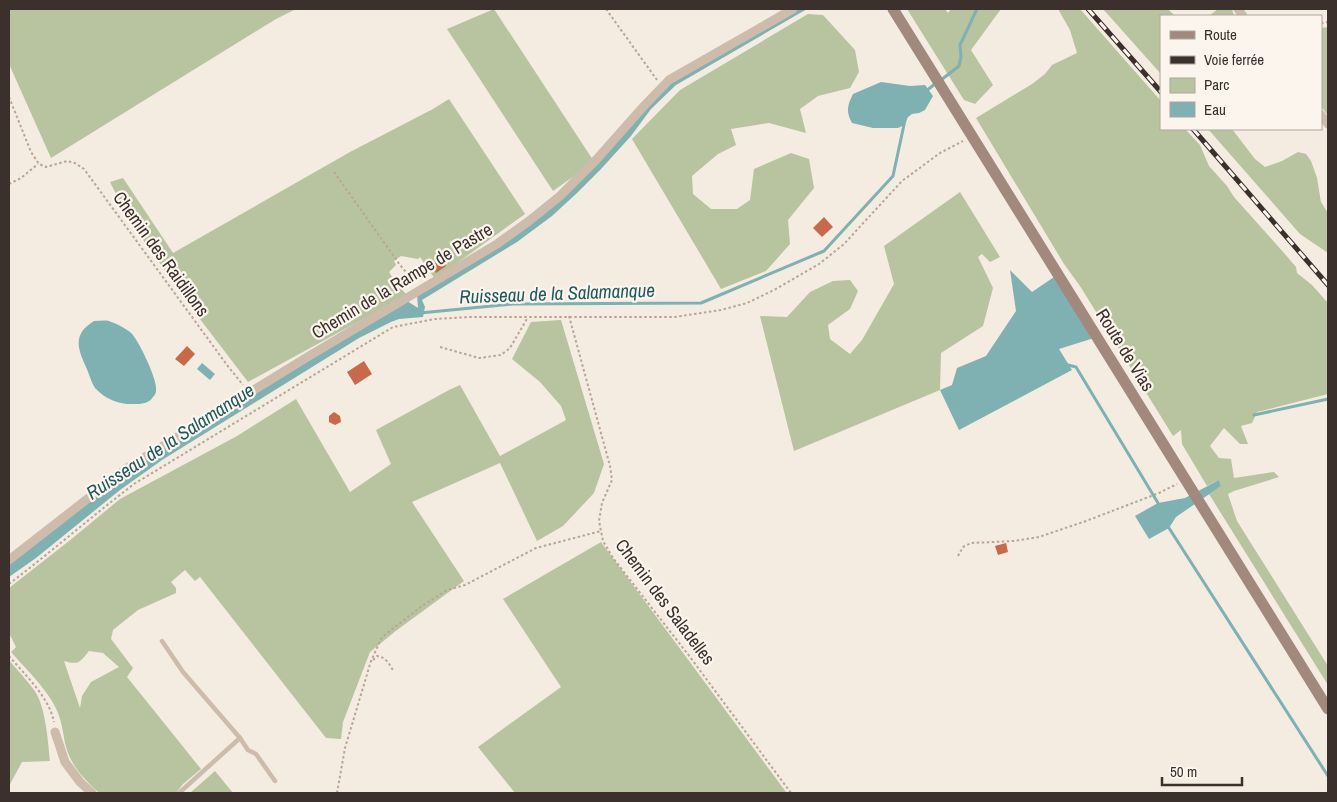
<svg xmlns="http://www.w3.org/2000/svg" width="1337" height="802" font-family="'Archivo Narrow',sans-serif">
	<rect width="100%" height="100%" fill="#f4ebe1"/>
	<g fill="#b8c4a0" fill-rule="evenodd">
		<path d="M9,9h287l-20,10 -225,139 -42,-94z"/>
		<path d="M494,9l99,151 -19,16 -21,15 -106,-162z"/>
		<path d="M907,9h38l3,4 3,-4h50l-30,41 22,35 -18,19 -11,-4z"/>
		<path d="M1058,9h22l81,92v28h24l15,16 9,21 18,20 7,11 50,56 12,14 1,6 15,12 16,18v91l-71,18 -5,11 -11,3 7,18h-8l-16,-16 -14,18 9,12 12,1 3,19 40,-6 5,5 -45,14 -6,3 9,27 91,145v19l-119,-191 12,-8 -2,-6 -12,6 -25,-42 -1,-14 -8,6 -93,-150 -16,-22 -88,-146 56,-34 13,-10 7,-9 25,-12 -7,-23z"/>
		<path d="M1103,9h65l7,7h-14v58z"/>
		<path d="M1218,9h14l2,7h-25z"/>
		<path d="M808,14l15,1 32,35 4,22 -9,16 -32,8 -18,13 6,24 -37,-10 -38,6 5,16 -18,9 -26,22 1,18 18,15h26l13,-9 4,-31 37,-16 18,6 5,29 -26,32 2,24 -24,27 -45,18 -89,-150 48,-49z"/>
		<path d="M1328,27v89l-7,-10v-78z"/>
		<path d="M449,99l76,115 -90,65 -15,-22 -2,2 -17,-3 -7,5 2,4 -7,7 7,11 11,12 -159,87 -58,-76 -61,-86 -19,-38 13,-4 50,75 177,-101 83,-43z"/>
		<path d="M1208,129h24l23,30 10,8 17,-6 16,-9 8,2 5,7 6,17 4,24 7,11v40l-28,-19z"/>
		<path d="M960,192l40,65 -10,5 -8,-8 -4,3 15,31 -10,38 -42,27 -1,37 -146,61 -34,-135 27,1 23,-25 23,-11 17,-1 8,11 -8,18 -22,16 2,14 20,15 12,-14 32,-56 -10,-38z"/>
		<path d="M561,320l43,144 -10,29 -31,33 -26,15 -37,-78 -88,39 52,79 -67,49 -27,22 -27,70 -2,17 -15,-1 -126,-161 -5,4 -10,-11 -14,12 5,6v5l-38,17 -25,20 -2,9 22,29 -6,9 74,92 -18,15 -7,9h-77c-16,-15 -29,-28 -34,-50 -2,-10 -3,-20 -7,-30 -8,-21 -32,-44 -47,-61l5,-5 -7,-14v-45l60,-47 51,-42 117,-63 59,-37 54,93 41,-28 -15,-34 73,-40 11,-5 40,71 66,-36 -5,-14 -21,-24 -28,-23 19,-37zM89,651l14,2 16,14 -28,15 -9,14 -2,12 -16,-47c15,4 15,2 25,-10z"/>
		<path d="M601,542l185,250 -1,1h-270l-37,-46 83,-60 -58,-88z"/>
		<path d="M9,660c9,11 20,22 27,33 10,17 12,49 14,68l-28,1 -13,24z"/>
		<path d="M215,771l18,22h-43z"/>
	</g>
	<g fill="#7fb0b2">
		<path d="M788,9h19l-131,76 -25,24 -20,27 -30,33 -24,24 -25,23 -35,26 -95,58 3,7 -2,10 -24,2 -8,3 -32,16 -197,122 -42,30 -84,68 -27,19v-14l103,-82 295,-180 11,7 -1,-14 101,-62 155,-152z"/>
		<path d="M881,82l29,4 15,-1 8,11 -8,14 -6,3 -7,1 -4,3 -4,8 -6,3h-25l-21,-5c-6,-11 -5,-17 1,-29z"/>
		<path d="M1010,270l22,22 25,-17 37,63 -35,11 13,21 -113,60 -19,-40 12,-5 5,-17 29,-12 30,-45z"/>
		<path d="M94,321c5,0 11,-1 15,0 6,2 16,7 21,11 8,6 28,49 26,58 0,3 -1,5 -3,7 -4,6 -10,7 -17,7 -15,1 -30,-4 -41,-16 -4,-6 -6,-15 -9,-21 -9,-20 -13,-33 8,-46z"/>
		<path d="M202,363l13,11 -5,6 -13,-11z"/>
		<path d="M1219,480l2,6 -45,31 -7,11 -20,11 -14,-23 23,-13 27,-5z"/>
	</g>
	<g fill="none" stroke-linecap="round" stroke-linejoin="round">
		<g stroke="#7fb0b2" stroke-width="3">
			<path d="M941,80l18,-14 2,-9 -1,-12 17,-36"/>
			<path d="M925,92l11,-9"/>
			<path d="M420,313l93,-9 188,-1 123,-52 69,-75 12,-56"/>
			<path d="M1068,365l8,2 82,136"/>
			<path d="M1254,415l74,-16"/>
			<path d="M1169,528l159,248"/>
		</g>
	</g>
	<g fill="#c8694b">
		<path d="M824,217l9,10 -11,10 -9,-9z"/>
		<path d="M442,259l4,7 -10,7 -5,-8z"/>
		<path d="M187,346l8,8 -11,12 -9,-7z"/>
		<path d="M364,361l8,13 -17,11 -8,-13z"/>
		<path d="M334,412l6,4 1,6 -6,3 -6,-3v-6z"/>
		<path d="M1006,543l2,9 -10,3 -3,-9z"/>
	</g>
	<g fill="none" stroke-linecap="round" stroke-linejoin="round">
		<g stroke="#b9a596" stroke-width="2" stroke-dasharray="2.5 2.5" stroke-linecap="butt">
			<path d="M606,9l51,71"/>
			<path d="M1321,23l7,-1"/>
			<path d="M9,97l22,55 8,12 7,3 21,-6 8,2 9,6 143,196 16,20"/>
			<path d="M334,172l66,93 11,13 8,2"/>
			<path d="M9,184l12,-6 17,-14"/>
			<path d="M569,316l41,150 2,14 -10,23 -3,18 4,20 10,17 77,99 101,136"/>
			<path d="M440,347l39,11 22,-3 9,-7 18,-31"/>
			<path d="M958,556l5,-9 8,-4 43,-2 25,-4 47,-16 73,-28 18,-9"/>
			<path d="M9,584c42,-32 82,-67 125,-100l259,-157 42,-8 35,-2h205l46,-7 26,-7 29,-14 43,-25 25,-20 58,-63 38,-28 23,-12"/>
			<path d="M9,656c16,19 40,41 45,66"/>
			<path d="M373,660l4,-4c9,1 13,9 17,16"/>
			<path d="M337,793l8,-45 26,-87 11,-24 40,-31 25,-16 18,-5 71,-37 65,-17"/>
		</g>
		<g stroke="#cdbbac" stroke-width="4.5">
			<path d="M162,641l21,31 57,66 8,12 8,4 19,27"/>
			<path d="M179,793l61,-55"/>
		</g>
		<g stroke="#cdbbac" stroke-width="9">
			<path d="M1238,9l5,7"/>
			<path d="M1321,115l7,9"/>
			<path d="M9,560l118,-92 182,-112 133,-79 55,-33 32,-23 31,-25 36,-36 47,-53 26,-27 124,-71"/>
			<path d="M55,732l10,30 15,20 12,11"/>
		</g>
		<path stroke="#a18a7d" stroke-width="11" d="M893,9l435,700"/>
		<defs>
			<g id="rail">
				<path d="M1088,9l73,83"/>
				<path d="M1193,129l135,156"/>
			</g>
		</defs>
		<use href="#rail" stroke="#3b302b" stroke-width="5"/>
		<use href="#rail" stroke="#fbf5ee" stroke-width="3" stroke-dasharray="9" stroke-linecap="butt"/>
	</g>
	<g text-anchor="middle" stroke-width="4.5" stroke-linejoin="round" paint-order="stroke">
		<g font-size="18" fill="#3b302b" stroke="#fbf5ee">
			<text transform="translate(161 254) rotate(54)" y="6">Chemin des Raidillons</text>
			<text transform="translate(402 281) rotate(-31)" y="6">Chemin de la Rampe de Pastre</text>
			<text transform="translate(1125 350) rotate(58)" y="6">Route de Vias</text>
			<text transform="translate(665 602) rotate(53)" y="6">Chemin des Saladelles</text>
		</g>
		<g font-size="19" font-style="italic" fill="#1f5a5e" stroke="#fbf5ee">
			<text transform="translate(557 293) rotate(-2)" y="7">Ruisseau de la Salamanque</text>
			<text transform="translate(170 441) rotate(-33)" y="7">Ruisseau de la Salamanque</text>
		</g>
	</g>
	<rect width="1337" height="802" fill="none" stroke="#3b302b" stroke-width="20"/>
	<rect x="1160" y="15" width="162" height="115" fill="#fbf5ee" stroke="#aea6a0"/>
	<rect x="1170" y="31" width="25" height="8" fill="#a18a7d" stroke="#aea6a0"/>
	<text x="1204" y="40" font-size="15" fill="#3b302b">Route</text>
	<rect x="1170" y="56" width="25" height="8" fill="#3b302b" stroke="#aea6a0"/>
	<text x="1204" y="65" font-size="15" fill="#3b302b">Voie ferrée</text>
	<rect x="1170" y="78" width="25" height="15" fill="#b8c4a0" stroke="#aea6a0"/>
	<text x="1204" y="90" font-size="15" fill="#3b302b">Parc</text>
	<rect x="1170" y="102" width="25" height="15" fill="#7fb0b2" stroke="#aea6a0"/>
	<text x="1204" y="115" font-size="15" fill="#3b302b">Eau</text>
	<path d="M1162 777v8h80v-8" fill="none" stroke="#3b302b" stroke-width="2.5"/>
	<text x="1170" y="777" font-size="15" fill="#3b302b" stroke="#fbf5ee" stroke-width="4" paint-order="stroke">50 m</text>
</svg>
